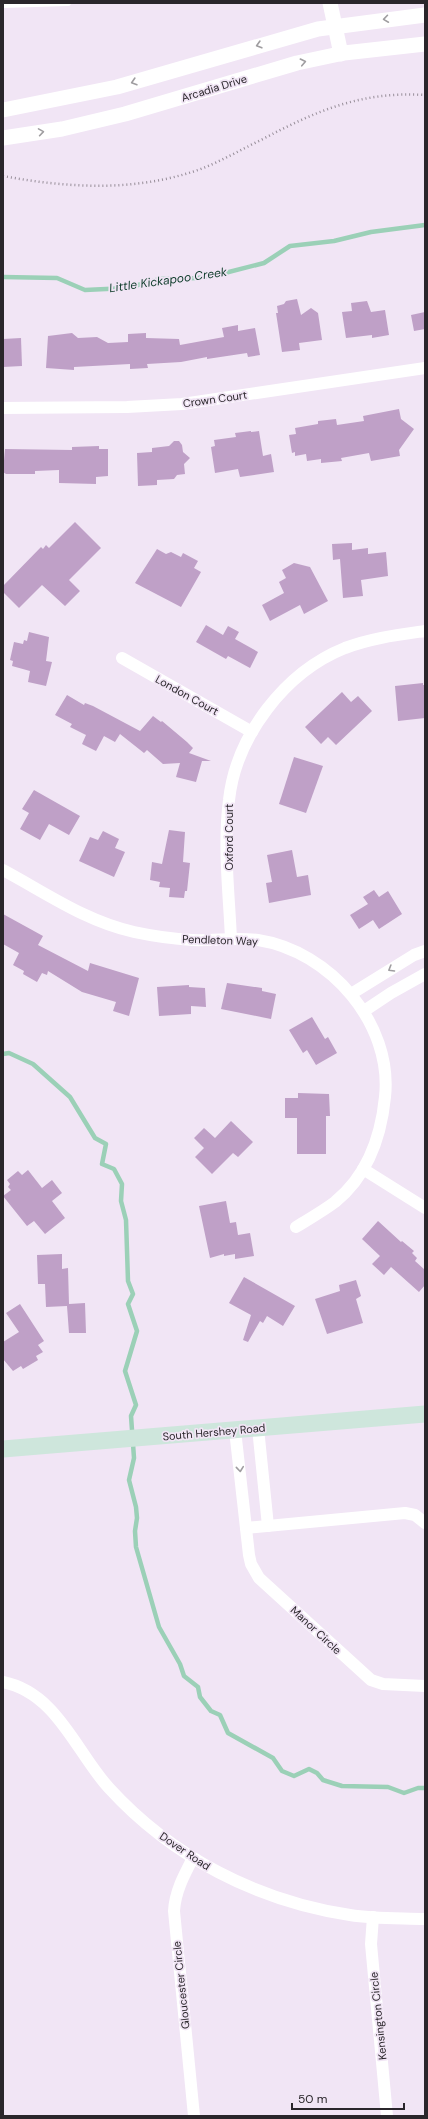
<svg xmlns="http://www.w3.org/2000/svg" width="428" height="2119" font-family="'DM Sans',sans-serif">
	<rect width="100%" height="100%" fill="#f1e5f5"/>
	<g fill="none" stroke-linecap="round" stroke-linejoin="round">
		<g stroke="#9bd0b7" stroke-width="4.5">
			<path d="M3,277l54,1 28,12 42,-2 33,-9 38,-1 19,-3 47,-12 26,-17 44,-5 37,-9 54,-7"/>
			<path d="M3,1054l6,-1 24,11 37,33 25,41 11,6 -4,20 12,5 8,15 -1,17 5,19 2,61 5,13 -5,10 9,27 -12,40 11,34 -5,11 3,42 -5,22 7,27 1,11 -2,13 1,16 23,80 21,37 4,12 14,11 2,10 11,14 9,4 8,18 45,25 9,13 12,5 15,-7 8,4 6,7 19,6 46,1 16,6 14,-5h7"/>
		</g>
	</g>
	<g fill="#bfa0c7">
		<path d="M297,299l4,16 10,-7 7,5 4,27 -23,3 1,7 -18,2 -6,-39h2l-1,-7 7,-2 2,-3z"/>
		<path d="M367,301l4,11 14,-2 4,25 -17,3v-3l-26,3 -4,-26 10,-1 -1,-8z"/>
		<path d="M425,312v17l-11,2 -3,-16z"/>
		<path d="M238,325v6l17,-3 5,27 -12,2 -1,-4 -40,6v-2l-26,5 -34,2 1,4 -18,1v-5l-56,3v3l-28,-2 2,-32 24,-3 6,5 19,-1 11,6 20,-1v-8l18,-1v5l33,1 1,6 44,-8 -2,-9z"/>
		<path d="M21,338l1,28 -19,1v-28z"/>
		<path d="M399,409l2,10 13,10 -15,21 1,6 -29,5 -2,-8 -28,5 1,3 -21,2v-4l-14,2 -1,-7 -11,2v-4l-3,1 -3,-18 7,-1 -1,-6 23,-4v-3l18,-2 1,6 27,-4 -1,-5z"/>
		<path d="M251,431v1l8,-1 4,25 8,-2 3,18 -34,5 -2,-8 -23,4 -4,-26 4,-1 -1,-6 22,-3 -1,-4z"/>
		<path d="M174,441h5l3,4 1,7 7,6 -6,6 1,10 -8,1 -3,4 -17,1v5l-19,1 -1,-33 15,-1v-4l17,-2z"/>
		<path d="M99,446v3h9v27l-12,1v7l-37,-1v-13l-24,1v3h-29l-3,-2 2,-23 67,1v-3z"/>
		<path d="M75,522l26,26 -32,32 11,11 -15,15 -23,-21 -23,23 -16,-16v-6l38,-39 2,2 3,-4 3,3z"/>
		<path d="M352,543v7l16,-2v6l18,-2 2,24 -27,4 2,16 -20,2 -3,-39 -7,1 -1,-16z"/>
		<path d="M157,549l9,5 5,-2 10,5 2,-4 15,8 -4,7 7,4 -20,35 -46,-24z"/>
		<path d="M294,563l16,4 18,34 -24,13 -4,-9 -30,16 -8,-16 22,-12 -5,-11 7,-4 -4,-8z"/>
		<path d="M206,625l17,10 5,-9 11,6 -4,7 23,13 -8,16 -22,-12 -2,3 -30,-17z"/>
		<path d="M29,632l20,5 -3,24 6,1 -6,24 -18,-4 2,-11 -18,-5 1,-5 -3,-1 4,-18 9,2 1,-4 3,1z"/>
		<path d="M423,683v2h2v33l-27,3 -3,-35z"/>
		<path d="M342,692l9,10 7,-6 14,15 -36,34 -8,-8 -7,7 -16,-17z"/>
		<path d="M67,695l17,10 1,-2 8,3 47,25 13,-15 8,6 1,-1 25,21 6,6 -4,5 22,8h-9l-6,21 -20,-5 4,-14 -17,1 -16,-14 -3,3 -24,-19 -5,8 -11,-6 -8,15 -14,-7 4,-9 -16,-8 2,-3 -17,-9z"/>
		<path d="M294,757l29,9 -17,47 -27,-9z"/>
		<path d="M34,790l46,26 -11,19 -20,-11 -9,16 -20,-11 9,-16 -7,-4z"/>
		<path d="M169,830l16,2 -2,30 7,1 -3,28h-2l-1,7 -15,-1 1,-9 -11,-1 1,-5 -10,-2 2,-18 10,2z"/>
		<path d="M103,831l16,8 -4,9 10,4 -11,25 -35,-16 11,-24 8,3z"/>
		<path d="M292,850l5,27 11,-2 3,20 -42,8 -3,-20 6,-1 -5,-27z"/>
		<path d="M374,890l5,7 9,-6 14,23 -23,15 -6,-9 -14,9 -9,-14 18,-11 -5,-7z"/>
		<path d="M3,914l40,22 -5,9 50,26 2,-8 49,15 -10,38 -16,-5 3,-9 -34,-10 -34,-21 -1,4 -5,-2 -5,9 -14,-8 1,-3 -11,-6 6,-12 -16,-9z"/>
		<path d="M227,983l35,5v3l14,3 -5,25 -50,-10z"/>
		<path d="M189,985v2l16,1 1,19 -15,-1v8l-32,2 -2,-29z"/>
		<path d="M312,1017l13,22 3,-2 9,16 -21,12 -9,-15 -4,3 -14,-23z"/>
		<path d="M298,1093l31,1 1,22h-4v38h-29v-36h-12v-20h13z"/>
		<path d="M231,1121l22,21 -15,15 -5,-4 -21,21 -17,-17 9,-9 -10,-10 10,-10 11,10z"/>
		<path d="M28,1170l14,18 10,-8 10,13 -10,8 13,17 -20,16 -11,-13 -7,5 -24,-30 8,-6 -3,-3 2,-3 -3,-4 11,-9 4,4z"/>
		<path d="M226,1201l4,22 6,-1 2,13 12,-2 4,23 -19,3v-5l-11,2v-2l-14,4 -11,-52z"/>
		<path d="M378,1221l23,21 1,-1 12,10 -2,2 5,5 -2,3 10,9v15l-6,7 -28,-25 -7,8 -12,-11 8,-8 -18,-17z"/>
		<path d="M62,1254v15l6,-1 1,36 16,-1 1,30h-17l-2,-27 -21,1 -1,-23h-7l-1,-29z"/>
		<path d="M244,1277l51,29 -12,20 -16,-10 -4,7 -3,-2 -12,21 -5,-2 8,-25 -22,-12z"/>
		<path d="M356,1280l5,16 -5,3 7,24 -36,11 -12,-35 25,-8 -1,-6z"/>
		<path d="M20,1304l24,37 -6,4 5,7 -7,4 2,4 -15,9 -2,-3 -8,5 -10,-12v-17l16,-10 -13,-19z"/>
	</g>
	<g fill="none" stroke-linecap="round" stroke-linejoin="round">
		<path stroke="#978e99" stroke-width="2.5" stroke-dasharray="1 3" stroke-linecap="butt" d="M3,176c65,12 131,16 195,-6 22,-8 42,-20 63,-30 55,-29 100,-49 164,-45"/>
		<path stroke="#fff" stroke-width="6" d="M3,5l65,-2"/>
		<g stroke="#fff" stroke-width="12">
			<path d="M3,408l124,-1 55,-3 243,-36"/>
			<path d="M122,658l130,74"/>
			<path d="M3,870c43,23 82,51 131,62 19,4 39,7 58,8 22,1 44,-3 66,0 72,11 135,84 127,157 -4,40 -18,79 -50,105 -12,9 -26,17 -39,25"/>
			<path d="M231,939c-2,-46 -8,-94 -2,-139 7,-64 56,-128 116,-152 27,-10 52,-13 80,-17"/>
			<path d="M351,994l63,-39 11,-4"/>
			<path d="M364,1011l27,-18 34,-19"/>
			<path d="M363,1169l62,39"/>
			<path d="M258,1428l10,98"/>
			<path d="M235,1430l14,125 2,9 8,14 112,102 12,4 42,2"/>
			<path d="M246,1528l159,-15 10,2 10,8"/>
			<path d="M3,1682c54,11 73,70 106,106 63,69 148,113 241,127 24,4 50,3 75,4"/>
			<path d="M193,1858c-9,17 -18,34 -19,53l20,205"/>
			<path d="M373,1917l-2,27 16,172"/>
		</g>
		<g stroke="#fff" stroke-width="15">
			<path d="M330,3l11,51"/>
			<path d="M3,110l114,-23 201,-58 107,-14"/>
			<path d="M3,138l59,-9 63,-15 172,-51 47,-10 81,-9"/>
		</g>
		<path stroke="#cee6dc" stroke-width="17" d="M3,1449l422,-35"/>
	</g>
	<defs><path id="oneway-chevron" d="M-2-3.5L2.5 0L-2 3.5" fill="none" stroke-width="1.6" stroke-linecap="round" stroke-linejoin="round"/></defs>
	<g stroke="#9f9da0">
		<use href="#oneway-chevron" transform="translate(386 19) rotate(172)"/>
		<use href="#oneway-chevron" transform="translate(259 45) rotate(164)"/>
		<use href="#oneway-chevron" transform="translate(303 62) rotate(-12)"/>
		<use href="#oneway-chevron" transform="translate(134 82) rotate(163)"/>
		<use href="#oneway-chevron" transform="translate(41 132) rotate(-9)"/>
		<use href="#oneway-chevron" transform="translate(391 969) rotate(149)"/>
		<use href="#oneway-chevron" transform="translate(240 1469) rotate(84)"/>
	</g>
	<g text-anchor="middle" stroke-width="3.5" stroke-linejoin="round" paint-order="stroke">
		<g font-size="11" fill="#2a262b" stroke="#f1e5f5">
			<text transform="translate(214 88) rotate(-17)" y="4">Arcadia Drive</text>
			<text transform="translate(215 399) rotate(-8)" y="4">Crown Court</text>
			<text transform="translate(187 695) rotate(29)" y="4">London Court</text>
			<text transform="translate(229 837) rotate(-90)" y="4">Oxford Court</text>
			<text transform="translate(220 940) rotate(2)" y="4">Pendleton Way</text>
			<text transform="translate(214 1432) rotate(-5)" y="4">South Hershey Road</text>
			<text transform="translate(316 1630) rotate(43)" y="4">Manor Circle</text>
			<text transform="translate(185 1851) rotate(34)" y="4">Dover Road</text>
			<text transform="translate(181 1985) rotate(-96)" y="4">Gloucester Circle</text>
			<text transform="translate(378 2016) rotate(-96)" y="4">Kensington Circle</text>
		</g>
		<g font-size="12" font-style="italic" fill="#0f3c2b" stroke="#f1e5f5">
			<text transform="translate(168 280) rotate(-8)" y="4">Little Kickapoo Creek</text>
		</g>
	</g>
	<rect width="428" height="2119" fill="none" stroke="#2a262b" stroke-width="8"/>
	<path d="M292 2103v6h112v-6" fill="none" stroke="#2a262b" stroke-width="2"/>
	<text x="298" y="2103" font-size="12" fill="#2a262b" stroke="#f1e5f5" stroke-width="3" paint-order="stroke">50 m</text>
</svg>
